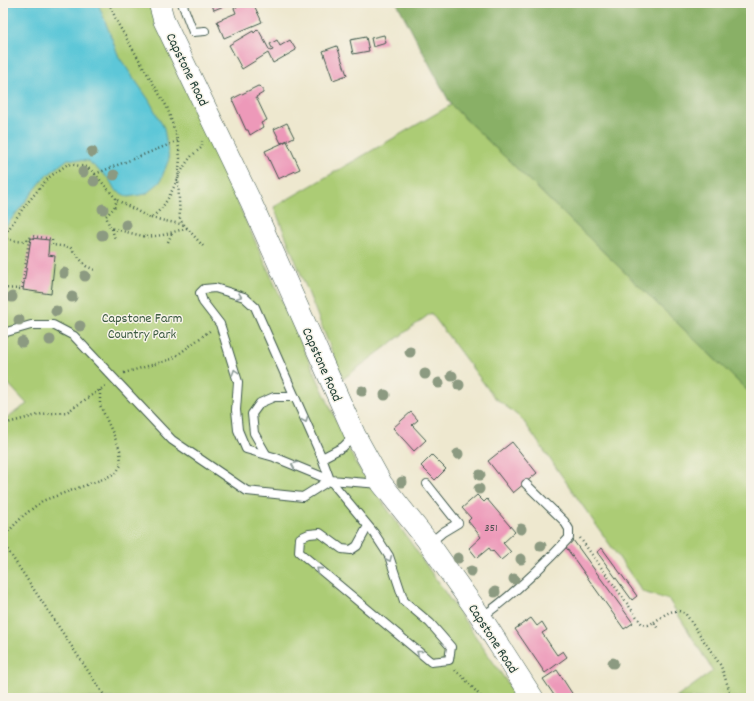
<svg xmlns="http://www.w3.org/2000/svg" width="754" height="701" font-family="Dekko,sans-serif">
	<rect width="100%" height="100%" fill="#f7f3e8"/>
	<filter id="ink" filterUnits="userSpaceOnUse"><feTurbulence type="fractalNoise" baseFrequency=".025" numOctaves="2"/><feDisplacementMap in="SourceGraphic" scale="8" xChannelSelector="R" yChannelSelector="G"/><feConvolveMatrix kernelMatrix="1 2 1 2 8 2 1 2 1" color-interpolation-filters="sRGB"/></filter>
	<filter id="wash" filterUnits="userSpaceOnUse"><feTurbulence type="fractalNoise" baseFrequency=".012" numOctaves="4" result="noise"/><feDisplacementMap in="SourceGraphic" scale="16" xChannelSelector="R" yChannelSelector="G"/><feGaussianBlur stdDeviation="0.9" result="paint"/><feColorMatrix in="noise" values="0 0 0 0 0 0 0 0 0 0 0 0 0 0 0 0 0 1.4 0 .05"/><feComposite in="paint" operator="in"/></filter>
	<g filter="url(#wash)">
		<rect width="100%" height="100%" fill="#eee8cf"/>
		<g fill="#accc74" stroke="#668454">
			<path d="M3,3h148l6,21 198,438 163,236h-515v-278l24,-16 -24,-26z"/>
			<path d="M451,105l300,289v304h-75l37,-27 -44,-71 -26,-8 -121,-173 -28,-22 -63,-84 -88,66 -69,-172z"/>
		</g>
		<path fill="#89b066" stroke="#54764d" d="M397,3h354v391l-300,-289z"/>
		<path fill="#5dc7d8" stroke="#3e8286" d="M3,3h95l21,54 30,43 15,28 5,31 -9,23 -14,12 -18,3 -13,-7 -6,-11 -21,-18 -20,-2 -23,18 -39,49h-3z"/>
		<g id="blocks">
			<g fill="#ed99b9">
				<path d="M211,3h20l-17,7z"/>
				<path d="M247,3h6l9,19 -38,16 -7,-17 19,-8 -2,-5z"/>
				<path d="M258,29l12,22 3,-1 -3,-6 7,-4 3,6 10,-6 6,10 -23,13 -5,-10 -26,16 -13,-24 24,-14 1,2z"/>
				<path d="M384,35l2,8 -13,4 -2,-9z"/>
				<path d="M366,37l3,14 -16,3 -3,-14z"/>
				<path d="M337,46l10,29 -14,5 -10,-29z"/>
				<path d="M258,86l3,1 2,2v4l-7,4 11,23 -6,3 2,4 -13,8 -2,-5h-2l-14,-31z"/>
				<path d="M287,123l7,14 -13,6 -7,-14z"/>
				<path d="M287,141l13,28 -22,10 -13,-28z"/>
				<path d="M31,238l18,2 -1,15 7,1 -4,38 -28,-4z"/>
				<path d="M411,412l7,8 -6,5 14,15 -12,11 -21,-23z"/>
				<path d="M512,442l25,31 -24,20 -25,-32z"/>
				<path d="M432,455l14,14 -11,11 -14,-14z"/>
				<path d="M477,495l7,7 3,-3 28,33 -12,11 8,9 -10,8 -8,-9 -1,1 -3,-4 -12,10 -8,-10 12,-11 -13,-16 3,-3 -9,-10z"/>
				<path d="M573,540l60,83 -9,6 -59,-83z"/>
				<path d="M602,548l35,48 -5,4 -35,-48z"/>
				<path d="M531,618l6,8 5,-4 5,8 -5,3 15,22 6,-4 4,6 -22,16 -30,-44z"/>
				<path d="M557,670l18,28h-19l-13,-19z"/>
			</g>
		</g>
	</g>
	<g filter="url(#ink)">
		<use href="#blocks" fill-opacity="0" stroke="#3e574b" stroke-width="1"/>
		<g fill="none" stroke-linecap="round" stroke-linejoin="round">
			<defs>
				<g id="lane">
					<path d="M182,3l11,29 12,-1"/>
					<path d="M3,333l28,-8h22l21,11 98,104 75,51 56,6 27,-17"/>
					<path d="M354,436l-11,11 -21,11 8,22 50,4"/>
					<path d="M266,454l-12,-21 -2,-19 8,-11 14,-6h21"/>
					<path d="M322,458l-67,-151 -11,-10 -29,-9 -11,1 -4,4 3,9 17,22 18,58 -2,28 2,20 8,19 28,8 56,23 44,53 15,23 15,45 26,22 21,24 -2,13 -18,2 -132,-110 1,-14 9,-4 11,-1 22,16 9,1 6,-4 11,-20"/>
					<path d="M427,484l31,39 -15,9 -13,11"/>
					<path d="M482,617c32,-23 60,-50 87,-79v-9l-5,-8 -38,-37"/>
				</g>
				<path id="secondary" d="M159,3l5,18 87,181 104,233 27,49 44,55 55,78 52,81"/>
			</defs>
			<use href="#lane" stroke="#3e574b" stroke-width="10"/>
			<use href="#secondary" stroke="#3e574b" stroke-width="22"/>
			<g stroke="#3e574b" stroke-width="2.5" stroke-dasharray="1 3" stroke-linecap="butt">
				<path d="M109,3l9,21 49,83 11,34 2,17 -2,21 2,41 23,26"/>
				<path d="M95,174l83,-33"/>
				<path d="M151,218l34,7"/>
				<path d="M187,228l-24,7 -16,2 -37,-9 -4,-12 8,-8 3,-8 33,18c21,-12 25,-42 40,-60 3,-4 8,-7 12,-11v-6"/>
				<path d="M112,229l3,10"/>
				<path d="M3,237l21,-30 24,-29 20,-14 19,3 8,7 22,26"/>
				<path d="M3,238c9,2 22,7 29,-2l20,3v6l18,2 16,19 9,4"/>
				<path d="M168,242l4,-9"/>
				<path d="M3,288l19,1 7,-49"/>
				<path d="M124,373l48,-14 39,-29"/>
				<path d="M3,427l4,-4 35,-9 25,-2 40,-27"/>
				<path d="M3,537l20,-21 19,-15 61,-22 13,-6 5,-8 -1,-15 -5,-12 -15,-33v-15"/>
				<path d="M580,538l62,86 6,1 6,-3 4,7"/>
				<path d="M3,543l103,155"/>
				<path d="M654,622c11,-7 18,-15 31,-9l36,53 11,32"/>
				<path d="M455,670l8,7 19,21"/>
			</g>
			<use href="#lane" stroke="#fff" stroke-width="8"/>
			<use href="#secondary" stroke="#fff" stroke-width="21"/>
		</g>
		<g fill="#8c9a81">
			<circle cx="92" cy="152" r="5.5"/>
			<circle cx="83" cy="172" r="5.5"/>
			<circle cx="114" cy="175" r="5.5"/>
			<circle cx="94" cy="181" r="5.5"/>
			<circle cx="103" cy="209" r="5.5"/>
			<circle cx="126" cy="225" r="5.5"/>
			<circle cx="102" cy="235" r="5.5"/>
			<circle cx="64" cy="273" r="5.5"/>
			<circle cx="85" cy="276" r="5.5"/>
			<circle cx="12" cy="297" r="5.5"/>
			<circle cx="72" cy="297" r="5.5"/>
			<circle cx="56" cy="311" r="5.5"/>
			<circle cx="19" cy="320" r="5.5"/>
			<circle cx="80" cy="326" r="5.5"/>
			<circle cx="50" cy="340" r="5.5"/>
			<circle cx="22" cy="342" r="5.5"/>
			<circle cx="410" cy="352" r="5.5"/>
			<circle cx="425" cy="374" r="5.5"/>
			<circle cx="452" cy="376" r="5.5"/>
			<circle cx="439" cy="383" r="5.5"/>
			<circle cx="459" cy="385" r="5.5"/>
			<circle cx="362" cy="391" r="5.5"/>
			<circle cx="385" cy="395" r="5.5"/>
			<circle cx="458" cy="454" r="5.5"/>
			<circle cx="480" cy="475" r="5.5"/>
			<circle cx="402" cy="482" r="5.5"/>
			<circle cx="479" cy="489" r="5.5"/>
			<circle cx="521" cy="529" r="5.5"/>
			<circle cx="541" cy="546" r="5.5"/>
			<circle cx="458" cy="558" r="5.5"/>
			<circle cx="521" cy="559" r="5.5"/>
			<circle cx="471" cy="571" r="5.5"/>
			<circle cx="514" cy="579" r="5.5"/>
			<circle cx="495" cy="592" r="5.5"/>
			<circle cx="613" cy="663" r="5.5"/>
		</g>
		<defs><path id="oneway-chevron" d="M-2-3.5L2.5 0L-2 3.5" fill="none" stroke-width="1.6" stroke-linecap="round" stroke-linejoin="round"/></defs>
		<g stroke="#8f9e9a">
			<use href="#oneway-chevron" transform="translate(239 296) rotate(20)"/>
			<use href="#oneway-chevron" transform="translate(235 372) rotate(-107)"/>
			<use href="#oneway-chevron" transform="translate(305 420) rotate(67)"/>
			<use href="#oneway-chevron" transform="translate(294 465) rotate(-157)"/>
			<use href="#oneway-chevron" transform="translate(389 559) rotate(67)"/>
			<use href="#oneway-chevron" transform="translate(319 570) rotate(-140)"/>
			<use href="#oneway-chevron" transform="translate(419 653) rotate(-142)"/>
		</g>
	</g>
	<g text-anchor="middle" stroke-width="3" stroke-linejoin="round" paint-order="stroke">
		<g font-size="12" fill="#525455">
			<text x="491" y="531">351</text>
		</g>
		<g font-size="14" fill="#1f3d34" stroke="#f7f3e8">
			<text transform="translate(188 69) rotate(64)" y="5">Capstone Road</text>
			<text transform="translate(323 364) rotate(66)" y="5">Capstone Road</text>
			<text transform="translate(494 638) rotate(57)" y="5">Capstone Road</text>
		</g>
		<g font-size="14" fill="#3b5a41" stroke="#f7f3e8">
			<text x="142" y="322">Capstone Farm<tspan x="142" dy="16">Country Park</tspan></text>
		</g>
	</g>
	<rect width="754" height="701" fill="none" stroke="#f7f3e8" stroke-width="16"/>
</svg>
